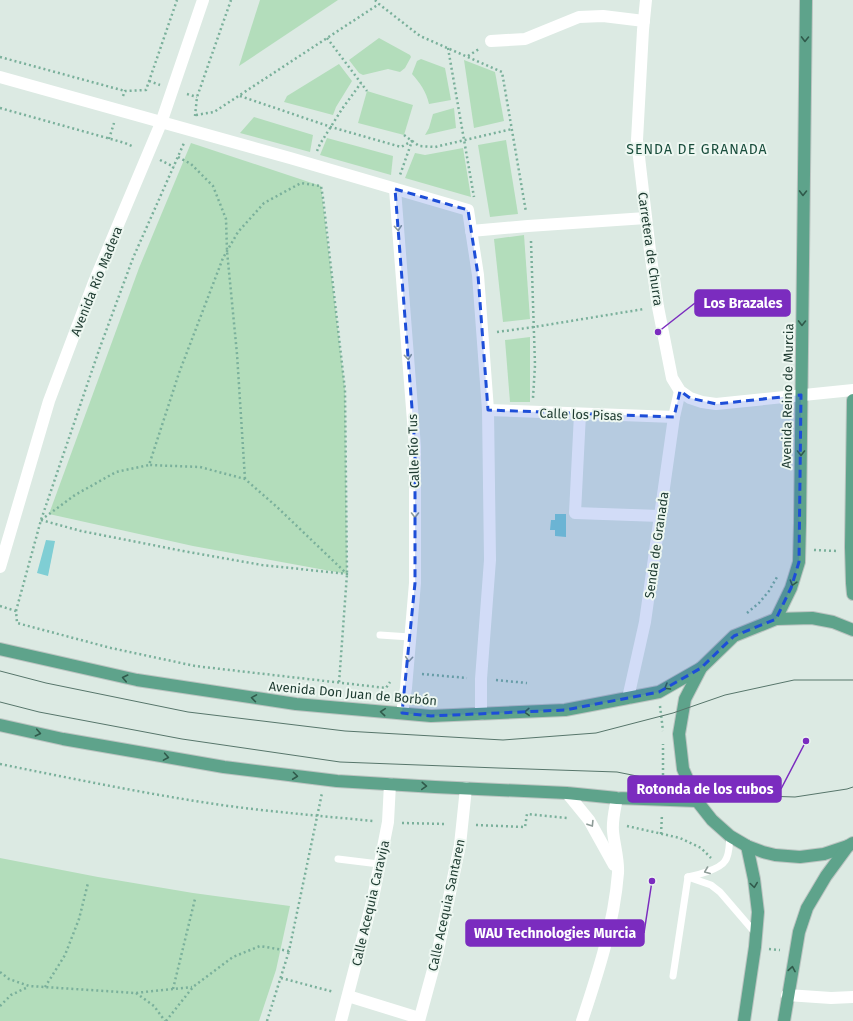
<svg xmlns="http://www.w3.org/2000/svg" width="853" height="1021" font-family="'Fira Sans',sans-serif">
	<rect width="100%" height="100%" fill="#dceae3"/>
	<g fill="#b3ddbb">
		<path d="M260,0h78l-99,66z"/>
		<path d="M379,38l31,17 1,2 -6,11 -5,4 -12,-3 -25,6 -4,-2 -10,-13z"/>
		<path d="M421,59l24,9 6,32 -22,4c-3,-13 -9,-21 -17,-30l5,-13z"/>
		<path d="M464,60l31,12 9,49 -30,7z"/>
		<path d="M339,64l13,17 -16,26 -3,8 -49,-13 3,-6z"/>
		<path d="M367,91l46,14 -9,30 -46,-12z"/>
		<path d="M454,108l2,20 -31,7 4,-7 4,-14z"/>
		<path d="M254,117l59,18 -3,17 -70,-19z"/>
		<path d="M327,138l66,18 -2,19 -71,-20z"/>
		<path d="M506,140l12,74 -28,3 -12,-72z"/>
		<path d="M191,143l130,43 24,204 2,184 -154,-28 -144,-32 90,-246z"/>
		<path d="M463,148l8,49 -66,-19 10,-25 10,2z"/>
		<path d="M524,235l6,84 -27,3 -9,-83z"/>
		<path d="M530,337v65h-20l-5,-62z"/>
		<path d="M0,858l98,19 95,16 97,13 -14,64 -17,51h-259z"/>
	</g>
	<g fill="#7fced4">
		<path d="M555,514h11v23l-11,-1v-6h-5l1,-10h4z"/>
		<path d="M46,540l9,1 -7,35 -11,-3z"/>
	</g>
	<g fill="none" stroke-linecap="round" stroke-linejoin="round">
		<defs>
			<g id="primary">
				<path d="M853,400l-2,147 1,36 1,11"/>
				<path d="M776,619l15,-31 8,-26 1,-39 6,-523"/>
				<path d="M853,630l-20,-8 -21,-4 -36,1 -42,17 -33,32 -16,31 -6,35 4,35 14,32 15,19 18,16 17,10 16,6 12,3 25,2 24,-3 24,-8 5,-3"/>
				<path d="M0,649l137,31 159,24 135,12 134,-6 94,-18 42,-24"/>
				<path d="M0,725l63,14 161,28 113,14 98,6 132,6 50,5 80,3"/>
				<path d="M744,1021l11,-74 3,-35 -4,-33 -7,-33"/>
				<path d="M784,1021l15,-89 8,-24 19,-32 22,-30"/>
			</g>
		</defs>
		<use href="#primary" stroke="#bbc4c1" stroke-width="14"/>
		<g stroke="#7ab09b" stroke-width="2.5" stroke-dasharray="2 3" stroke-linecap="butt">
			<path d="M375,0l4,4 41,32 82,36 24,140"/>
			<path d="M327,38l40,53"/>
			<path d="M448,48l26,149"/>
			<path d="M468,56l11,-7"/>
			<path d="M0,57l125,34"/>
			<path d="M149,81l11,4"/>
			<path d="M187,94l10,3"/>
			<path d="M123,96l2,-5 21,-1 31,-90"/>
			<path d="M240,96l91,31 70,20 11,-6 -12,34"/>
			<path d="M0,108l125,35 9,4"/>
			<path d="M196,115l18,-3 165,-108"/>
			<path d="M195,116l2,-19 34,-97"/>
			<path d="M404,135l15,11 16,1 77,-18"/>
			<path d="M109,139l5,-16"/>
			<path d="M317,151l3,-7 22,-35 19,-26"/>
			<path d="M178,157l13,7 22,22 13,33 1,32 10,103 8,125"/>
			<path d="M160,160l14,7"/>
			<path d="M531,241l4,124 -2,33"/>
			<path d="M497,332l37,-5 110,-18"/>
			<path d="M41,520l34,-25 41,-23 33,-7 30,-92 44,-115 15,-26 26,-29 37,-20 20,3 2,12 22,192 2,184 -8,109"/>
			<path d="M41,520l40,11 102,20 79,14 85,9 -70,-67 -32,-28 -45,-12 -51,-2"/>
			<path d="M814,550l23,1"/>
			<path d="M0,606l16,5 1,12 94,25 84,18 191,22 4,-6"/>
			<path d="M16,611l25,-91 58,-170 34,-92 51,-115"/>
			<path d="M747,613l12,-10 10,-12 8,-14"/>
			<path d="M422,674l45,4"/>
			<path d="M496,680l31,3"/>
			<path d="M660,706l3,25"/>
			<path d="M0,764c74,15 147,30 221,41 51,7 101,11 152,16"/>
			<path d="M663,785v-41"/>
			<path d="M402,823l45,1"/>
			<path d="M476,825l49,2 2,-13 40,4"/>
			<path d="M627,826l53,12 21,10 10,10"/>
			<path d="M661,834l1,-20"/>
			<path d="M769,949l11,1"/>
			<path d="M0,972l9,7 20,7 106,7 57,-6"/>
			<path d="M281,978l53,14"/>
			<path d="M45,987l20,-32 14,-36 9,-36"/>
			<path d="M173,989l22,-90"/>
			<path d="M136,993l18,13 11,15"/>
			<path d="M0,1006l11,-11 17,-8"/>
			<path d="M166,1021l27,-34 40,-30 27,-11 29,5 33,-158"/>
			<path d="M267,1021l22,-70"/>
		</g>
		<g stroke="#fff" stroke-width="7">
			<path d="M380,635l30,2"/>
			<path d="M338,859l41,5"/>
			<path d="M688,877l23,8 9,7 37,43"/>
			<path d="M688,877c10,-2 32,-8 37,-16 5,-7 4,-17 5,-25"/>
			<path d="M673,976l15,-99"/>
		</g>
		<g stroke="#fff" stroke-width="12">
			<path d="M491,41l34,-2 54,-22 24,-1 41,5"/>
			<path d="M0,77l290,81 178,52 10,65 10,135 2,150 -9,119v35"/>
			<path d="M395,189l20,258v136l-9,105 -4,25"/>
			<path d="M471,231l57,-5 118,-8"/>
			<path d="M488,410l186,7"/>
			<path d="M580,414l-5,99 85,3"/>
			<path d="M0,567l49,-166 45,-119 67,-159 42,-123"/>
			<path d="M628,698l17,-76 29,-205 6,-26"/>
			<path d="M567,793l22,27 25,45"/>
			<path d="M787,995l44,3 22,-1"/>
			<path d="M348,996l71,22"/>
			<path d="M341,1021l32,-123 15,-76 2,-38"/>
			<path d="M419,1021l18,-66 23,-110 6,-57"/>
			<path d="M582,1021c16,-48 32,-97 36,-148 1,-13 -4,-29 -5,-42 -1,-11 2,-22 4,-33"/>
		</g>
		<path stroke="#fff" stroke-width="12" d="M646,0l-3,30 -6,110 13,111 8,56 14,71 8,13 10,7 12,4 14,2 137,-14"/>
		<use href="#primary" stroke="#5ea38b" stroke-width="12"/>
		<g stroke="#57766b" stroke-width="1">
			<path d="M0,671l46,12 142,29 157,19 158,9 93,-7 77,-20 52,-18 69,-15h59"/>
			<path d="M0,702l39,10 143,27 158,23 158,6 119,4 115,23 63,2 52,-8 6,-2"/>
		</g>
	</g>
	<defs><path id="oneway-chevron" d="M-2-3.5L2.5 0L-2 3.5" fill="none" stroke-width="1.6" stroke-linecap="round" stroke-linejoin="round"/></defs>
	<g stroke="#305a4b">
		<use href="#oneway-chevron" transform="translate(805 39) rotate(91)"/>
		<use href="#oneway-chevron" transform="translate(803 193) rotate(91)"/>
		<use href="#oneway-chevron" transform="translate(802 323) rotate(91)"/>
		<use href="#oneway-chevron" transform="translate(801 453) rotate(90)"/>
		<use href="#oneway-chevron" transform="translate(793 583) rotate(107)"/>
		<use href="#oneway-chevron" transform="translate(125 678) rotate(-167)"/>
		<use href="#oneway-chevron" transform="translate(667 687) rotate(150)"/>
		<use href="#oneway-chevron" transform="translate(254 698) rotate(-171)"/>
		<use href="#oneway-chevron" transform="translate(383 712) rotate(-175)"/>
		<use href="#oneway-chevron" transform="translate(527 712) rotate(178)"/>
		<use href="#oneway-chevron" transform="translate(38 733) rotate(12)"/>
		<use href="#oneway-chevron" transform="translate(166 757) rotate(10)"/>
		<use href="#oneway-chevron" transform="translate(295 776) rotate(7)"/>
		<use href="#oneway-chevron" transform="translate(424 786) rotate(4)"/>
		<use href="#oneway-chevron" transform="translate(754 885) rotate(82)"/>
		<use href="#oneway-chevron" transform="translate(792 969) rotate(-80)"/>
	</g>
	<g stroke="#8e9c98">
		<use href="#oneway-chevron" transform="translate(398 228) rotate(86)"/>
		<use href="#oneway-chevron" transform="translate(408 357) rotate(85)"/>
		<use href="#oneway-chevron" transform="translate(415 515) rotate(90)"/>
		<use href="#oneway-chevron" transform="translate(409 659) rotate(95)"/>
		<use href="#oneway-chevron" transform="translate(591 824) rotate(58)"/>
		<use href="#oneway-chevron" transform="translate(707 871) rotate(159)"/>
	</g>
	<path fill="#1d4ed8" fill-opacity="0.2" stroke="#1d4ed8" stroke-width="3" stroke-dasharray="8 5" stroke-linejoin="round" d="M395,189l73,21 10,65 10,135 186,7 6,-26 10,7 26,6 85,-9 -2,167 -8,26 -15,31 -42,17 -33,32 -42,24 -94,18 -134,6 -29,-3 13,-130v-136z"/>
	<g text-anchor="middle" stroke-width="4" stroke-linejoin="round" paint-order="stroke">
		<g font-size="13" fill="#1d3a30" stroke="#edf7f1">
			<text transform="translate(651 249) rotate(82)" y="5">Carretera de Churra</text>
			<text transform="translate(96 281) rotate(-68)" y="5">Avenida Río Madera</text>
			<text transform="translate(787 396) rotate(-89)" y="5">Avenida Reino de Murcia</text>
			<text transform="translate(581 414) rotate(2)" y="5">Calle los Pisas</text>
			<text transform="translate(413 451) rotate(-92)" y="5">Calle Río Tus</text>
			<text transform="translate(656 545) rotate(-82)" y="5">Senda de Granada</text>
			<text transform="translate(353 693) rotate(5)" y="5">Avenida Don Juan de Borbón</text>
			<text transform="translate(370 903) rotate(-77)" y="5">Calle Acequia Caravija</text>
			<text transform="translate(446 905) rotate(-78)" y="5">Calle Acequia Santaren</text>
		</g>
		<g font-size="14" letter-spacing="1" fill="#194d3c" stroke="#edf7f1">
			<text x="697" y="154">SENDA DE GRANADA</text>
		</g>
	</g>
	<path fill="none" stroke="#7b2cbf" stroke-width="1.5" d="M658 332L695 303M806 741L781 789M652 881L644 933"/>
	<g fill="#7b2cbf" stroke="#edf7f1" stroke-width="1.5">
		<circle cx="658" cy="332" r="4"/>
		<circle cx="806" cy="741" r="4"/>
		<circle cx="652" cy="881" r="4"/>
	</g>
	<g fill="#7b2cbf" stroke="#7b2cbf" stroke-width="1.5">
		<rect x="695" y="290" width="95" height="26" rx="4"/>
		<rect x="628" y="776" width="153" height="26" rx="4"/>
		<rect x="466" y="920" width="178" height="26" rx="4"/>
	</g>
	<g font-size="14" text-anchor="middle" font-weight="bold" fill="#fff">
		<text x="743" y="308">Los Brazales</text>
		<text x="705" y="794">Rotonda de los cubos</text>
		<text x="555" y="938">WAU Technologies Murcia</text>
	</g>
</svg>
